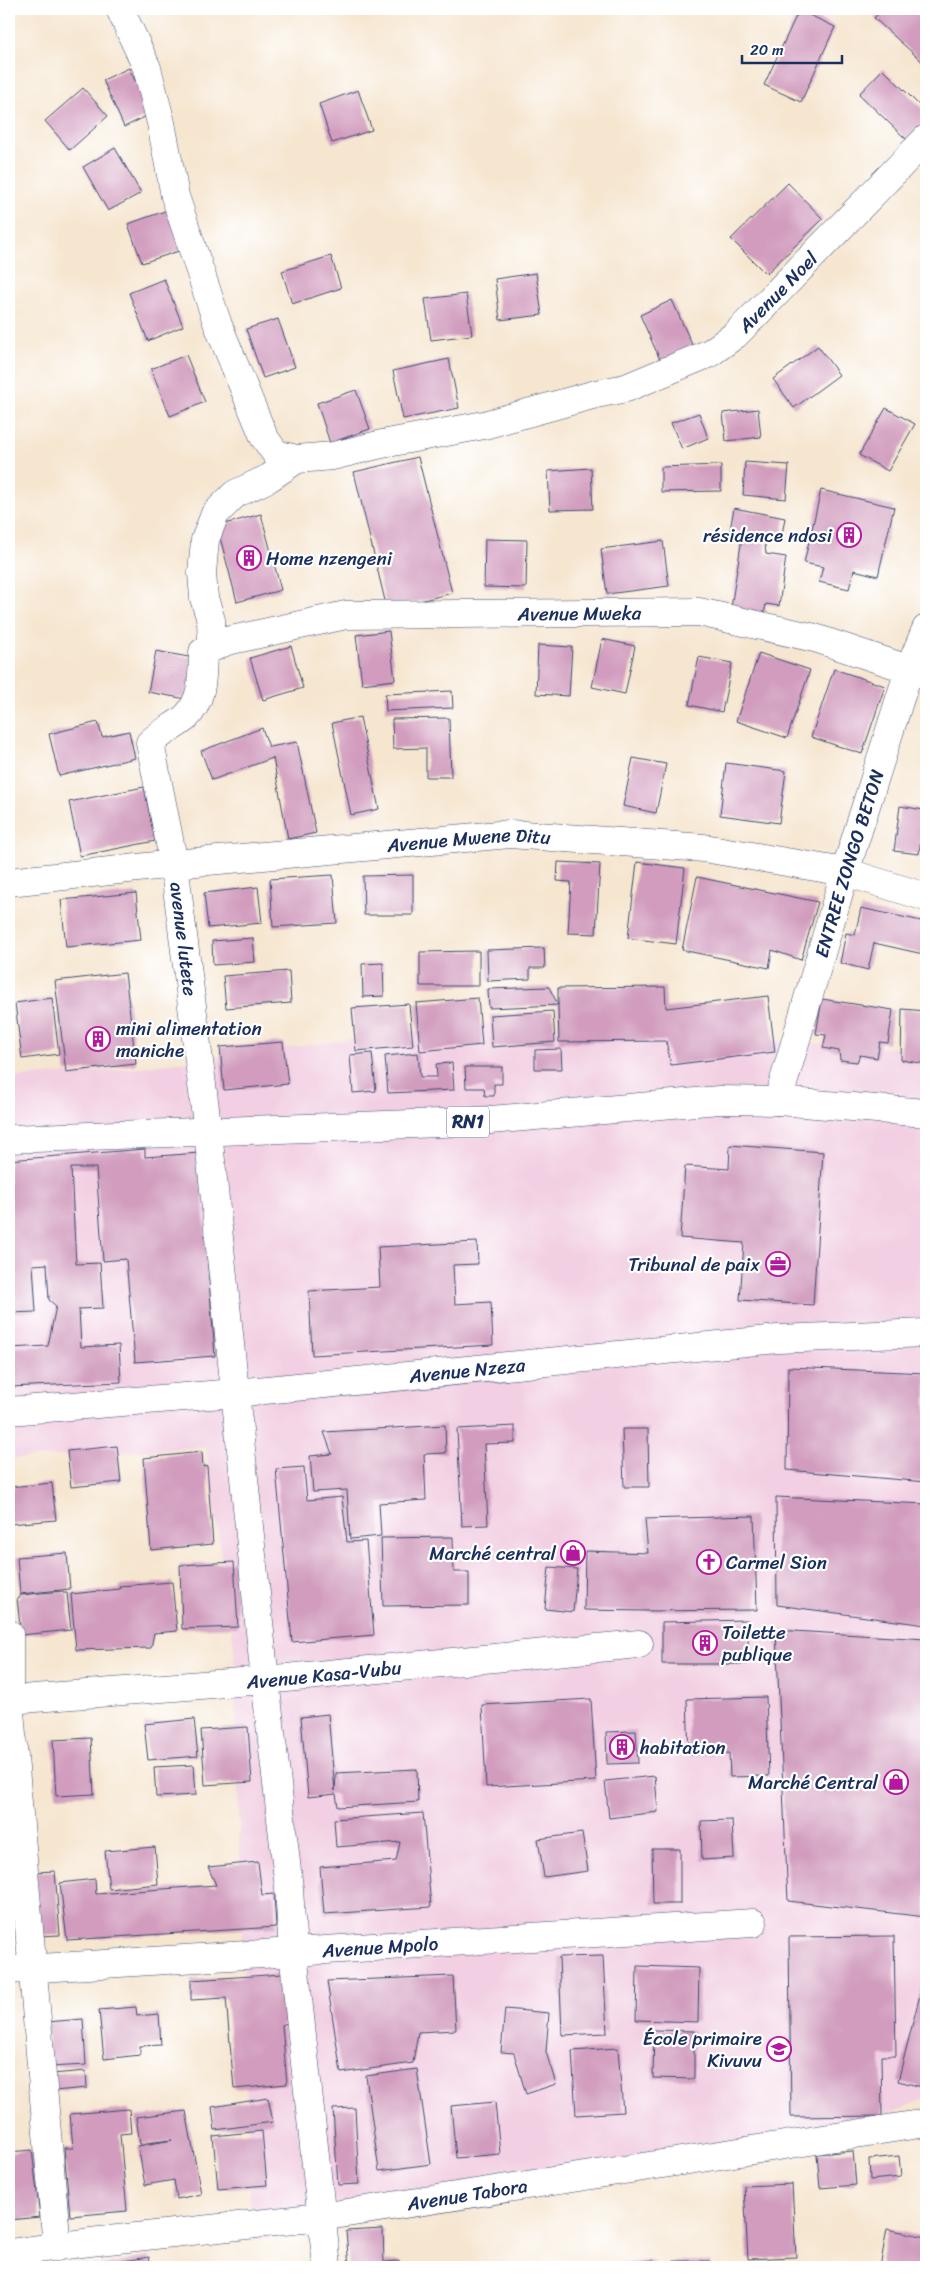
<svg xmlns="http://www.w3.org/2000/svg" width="935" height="2276" font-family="Sriracha,sans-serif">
	<rect width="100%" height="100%" fill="#fff"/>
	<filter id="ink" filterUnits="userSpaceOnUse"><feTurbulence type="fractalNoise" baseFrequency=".02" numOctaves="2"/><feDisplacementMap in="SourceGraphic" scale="10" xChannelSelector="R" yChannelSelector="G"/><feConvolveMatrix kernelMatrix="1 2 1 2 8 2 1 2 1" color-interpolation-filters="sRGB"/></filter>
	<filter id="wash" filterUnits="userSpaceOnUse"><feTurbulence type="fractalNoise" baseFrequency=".0096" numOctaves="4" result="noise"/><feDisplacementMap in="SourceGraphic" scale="20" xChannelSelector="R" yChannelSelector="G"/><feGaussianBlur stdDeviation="1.12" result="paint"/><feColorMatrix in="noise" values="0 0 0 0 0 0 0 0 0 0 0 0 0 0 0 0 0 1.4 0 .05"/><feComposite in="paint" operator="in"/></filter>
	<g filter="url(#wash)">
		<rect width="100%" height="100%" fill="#f6e6d0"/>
		<path fill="#f2cfe2" d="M473,1023l453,27v1048l-142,60 -443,65 -90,18 -17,-593 -28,-201 -197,12v-381l126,-10z"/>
		<g id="blocks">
			<g fill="#d19cbe">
				<path d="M883,9h43v56l-52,-47z"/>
				<path d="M799,10l36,17 -34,75 -37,-17z"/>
				<path d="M129,68l22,46 -27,13 -21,-47z"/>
				<path d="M883,69l43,43v11l-18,18 -49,-47z"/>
				<path d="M83,88l25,28 -38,34 -25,-29z"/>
				<path d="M358,90l14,40 -40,13 -13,-39z"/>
				<path d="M115,148l26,45 -33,18 -25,-44z"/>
				<path d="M788,183l35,36 -57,55 -35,-35z"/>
				<path d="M168,210l14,40 -40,13 -14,-39z"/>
				<path d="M331,256l10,32 -49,16 -10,-33z"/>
				<path d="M536,273l6,42 -42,5 -5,-41z"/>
				<path d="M164,279l19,47 -35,15 -19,-48z"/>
				<path d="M466,294l6,41 -41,5 -6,-41z"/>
				<path d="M672,300l22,49 -32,15 -22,-49z"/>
				<path d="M278,319l17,48 -32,11 -17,-49z"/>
				<path d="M818,346l21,29 -45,33 -21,-29z"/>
				<path d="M186,355l19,47 -35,14 -19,-47z"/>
				<path d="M449,359l10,49 -56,11 -10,-48z"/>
				<path d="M356,390l14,39 -40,14 -13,-40z"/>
				<path d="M886,408l29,16 -27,47 -29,-16z"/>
				<path d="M758,409l3,28 -35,4 -3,-28z"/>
				<path d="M699,413l9,25 -26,11 -11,-26z"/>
				<path d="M418,457l34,136 -65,16 -33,-137z"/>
				<path d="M745,462l44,3 -3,34 -43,-4z"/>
				<path d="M721,465v26l-60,1v-25z"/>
				<path d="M591,468l2,41 -43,1 -2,-39z"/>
				<path d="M821,490l73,17 -16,69 -24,-6 -5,19 -30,-7 4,-15 -19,-4z"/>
				<path d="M734,508l51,10 -4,22 -17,-4 2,18 20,3 -7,49 -13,-2 -3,16 -33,-6 12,-76 18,-2 -30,-6z"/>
				<path d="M261,514l20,76 -44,12 -20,-76z"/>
				<path d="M485,539l42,1 -1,48 -42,-1z"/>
				<path d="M663,541l6,45 -62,8 -6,-45z"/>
				<path d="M389,631l6,49 -33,4 -6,-49z"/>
				<path d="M602,639l33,7 -10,48 -33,-7z"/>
				<path d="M538,645l34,2 -3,49 -33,-2z"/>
				<path d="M291,646l12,42 -40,12 -13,-42z"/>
				<path d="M156,651l38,7 -8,41 -38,-7z"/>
				<path d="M759,653l51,17 -23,68 -51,-17z"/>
				<path d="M699,657l33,6 -10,49 -33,-7z"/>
				<path d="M834,669l51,17 -23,68 -51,-17z"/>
				<path d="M452,691l1,17 -67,3 -1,-17z"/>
				<path d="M360,717l19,92 -28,6 -19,-92z"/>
				<path d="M449,718l2,59h-25v-29l-33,1 -1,-30z"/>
				<path d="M98,722l4,15 27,-6 6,27 -76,18 -10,-42z"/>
				<path d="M262,728l7,19 28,-5 19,91 -28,6 -15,-81 -61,22 -11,-29z"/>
				<path d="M633,758l33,6 -10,49 -33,-7z"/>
				<path d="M726,763l60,8 -7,52 -59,-8z"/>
				<path d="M144,787l11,54 -75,15 -11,-54z"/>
				<path d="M900,806l24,4 -5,44 -25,-3z"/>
				<path d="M558,862l42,2 -4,70 -28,-1 3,-51 -14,-1z"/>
				<path d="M637,862l48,6 -9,76 -48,-6z"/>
				<path d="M333,875l4,48 -64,4 -3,-48z"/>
				<path d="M413,875v40h-49l-1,-39z"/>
				<path d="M697,877l121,25 -17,58 -29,-10 -3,18 -87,-18z"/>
				<path d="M258,887l4,36 -54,5 -4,-35z"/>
				<path d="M136,893l5,47 -75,7 -5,-47z"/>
				<path d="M861,908l65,14v18l-3,14 -49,-11 -6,27 -28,-7 6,-30 9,2z"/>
				<path d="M253,938l2,24 -42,3 -1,-24z"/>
				<path d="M544,948l1,20h-15v11l-42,2 -1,-31z"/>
				<path d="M479,951v35h-59v-34z"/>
				<path d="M383,963l1,33 -21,1 -1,-33z"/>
				<path d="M289,971l2,32 -65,5 -3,-32z"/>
				<path d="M125,973l11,91 -70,8 -11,-91z"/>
				<path d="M549,987l9,18v-17l107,-1 1,21 102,-12 7,56 -104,13 -5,-24 -107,1 -1,-37 -69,3 -1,-19z"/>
				<path d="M52,998l7,56 -37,5 -7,-56z"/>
				<path d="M478,998l4,47 -62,6 -4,-48z"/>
				<path d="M822,999l71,11 -5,33 -8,-1 -3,16 -17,-3 -3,7 -17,-2 -1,-9 -16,-3 3,-13 -10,-1z"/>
				<path d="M409,1004l4,42 -57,5 -4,-43z"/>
				<path d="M902,1009l24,2v53l-25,-4z"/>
				<path d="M553,1011l2,31 -63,5 -2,-32z"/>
				<path d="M283,1042l5,42 -64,6 -4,-43z"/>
				<path d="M561,1049l1,20h-27v-19z"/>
				<path d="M372,1053l4,38 -23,2 -3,-38z"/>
				<path d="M418,1053l2,24h17l-1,-13 16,-1 2,27 -66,3 -3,-37z"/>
				<path d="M465,1067h37v17h-8v12h-9l-1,-8h-18z"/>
				<path d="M730,1145l93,7 -10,153 -73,-5 4,-57 -64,-5 5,-72 44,3z"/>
				<path d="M145,1149v8l54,-4 16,203 -80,6 -9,-103 -23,2 -7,-93h-25l5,96 24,-1 3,45 -24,1 2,38 38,-2 2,37 -112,5v-39l39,-2 8,-40 -7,-6 -2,-36 -14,1 3,47 -27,1v-153z"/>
				<path d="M477,1242l1,22 -25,1 2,39 36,-2 2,43 -181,10 -3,-64 71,-4 -2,-40z"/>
				<path d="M788,1367l138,6v109l-139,-12z"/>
				<path d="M445,1425l1,28 -22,1 2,46 -47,3 2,33 -31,3 -3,-49 -34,2 -3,-36 22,-2 -8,-22z"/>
				<path d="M515,1426v17l-31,1 4,81 -26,1 -5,-97z"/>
				<path d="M622,1429h26l1,58h-25z"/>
				<path d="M117,1446l4,36 -50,5 -4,-36z"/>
				<path d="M202,1452l1,15 4,-1 6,78 -62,6 -7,-92z"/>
				<path d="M304,1467l3,33 35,-3 5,45 19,-1 8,94 -82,7 -16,-173z"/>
				<path d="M52,1483l4,37 -47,4v-37z"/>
				<path d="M776,1497l150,7v121l-149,-20z"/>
				<path d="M754,1516l3,94 -110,1 -63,-1 1,-59 63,2 -3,-34z"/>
				<path d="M453,1537l1,35h15v33l-86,1 -2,-68z"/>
				<path d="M67,1553l3,36 -50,5 -3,-37z"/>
				<path d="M234,1562l4,65 -56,2 -2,-64z"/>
				<path d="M549,1567l28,2 -4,43 -28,-3z"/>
				<path d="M172,1582l5,49 -23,2 -3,15 -75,2 -5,-56 49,-5 -1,-3z"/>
				<path d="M63,1591v2h4l4,37 -50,5 -4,-37h3v-3z"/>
				<path d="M748,1620v44h-86v-42z"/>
				<path d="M776,1630l150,9v278l-138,-16z"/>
				<path d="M766,1697l3,79 -39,1 -1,-24 -40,2 -2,-56z"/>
				<path d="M591,1699l5,82 -110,6 -4,-82z"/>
				<path d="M328,1714l7,77 1,-18 81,-4 1,33 -80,5 -2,-13 -28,3 -7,-80z"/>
				<path d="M194,1719l4,37 -50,4 -4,-36z"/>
				<path d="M248,1727l4,55 -47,3 -4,-55z"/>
				<path d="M636,1731l2,32 -31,1 -1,-32z"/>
				<path d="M91,1738l3,56 -38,2 -3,-56z"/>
				<path d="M194,1765l2,30 -40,2 -2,-30z"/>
				<path d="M655,1776l3,36 -49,6 -4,-37z"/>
				<path d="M423,1813l8,94 -107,7 -4,-47 76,-6 4,-19 -64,5 -2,-28z"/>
				<path d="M732,1820l2,38 -32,2 -1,-39z"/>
				<path d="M582,1833l6,38 -44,6 -6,-38z"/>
				<path d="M155,1847l3,37 -49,5 -4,-38z"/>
				<path d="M652,1849h28v55h-27z"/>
				<path d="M258,1862l4,33 12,-1 2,33 -209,13 -7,-57 35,-4 1,15 120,-9 -8,-18z"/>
				<path d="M55,1871l5,64 -20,1 -5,-64z"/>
				<path d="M9,1893l6,39 -6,1z"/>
				<path d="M894,1936l2,120h-15l1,60 -91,1 -2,-180z"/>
				<path d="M603,1956l4,77 -45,2 -3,-78z"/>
				<path d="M637,1966l62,2 -1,54 -62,-2z"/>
				<path d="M926,1971v117l-28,-7z"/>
				<path d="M283,1974l4,49 -5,2 5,59 -53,5 -8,-91 -35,2v-20z"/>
				<path d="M453,1976l3,54 -38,2 -5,31 -72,10 -14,-92z"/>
				<path d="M136,2007l1,9 22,-2 2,31 -21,1v9l-36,4 -5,-49z"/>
				<path d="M505,2009l44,4 -3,39 10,32 -30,10 -12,-41 -13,-1z"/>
				<path d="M83,2019l3,46 -36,2 -4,-45z"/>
				<path d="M654,2030l40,1v48l-41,-1z"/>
				<path d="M618,2048l5,64 -47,3 -4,-64z"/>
				<path d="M417,2069l14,95 -52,7 -13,-95z"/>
				<path d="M86,2071l1,17 -33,3 -2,-17z"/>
				<path d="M268,2098l5,24 -58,8 -3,-23z"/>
				<path d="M495,2102l5,52 -44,4 -5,-52z"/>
				<path d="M355,2108l4,76 -21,1 -5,-76z"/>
				<path d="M129,2109l2,24 -11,1 7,77 -57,5 -6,-68h9l-3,-34z"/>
				<path d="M186,2111l15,83 -24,5 -3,-19 -29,5 -7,-39 34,-6 -32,4 -4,-27z"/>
				<path d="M262,2131l5,54 -49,4 -5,-53z"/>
				<path d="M32,2150l8,67 -31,3v-68z"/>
				<path d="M853,2151l3,34 -36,3 -3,-34z"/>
				<path d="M899,2156l2,21 -31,3 -1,-21z"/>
				<path d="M792,2184l4,73 -48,2 -4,-73z"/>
				<path d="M383,2229l1,33 15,-1 1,6h-51l-3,-36z"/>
				<path d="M887,2229l39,8 -5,30h-41z"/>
				<path d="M149,2257l2,10h-60v-1z"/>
				<path d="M654,2260l1,7h-51v-2z"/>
				<path d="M674,2261h36v6h-35z"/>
			</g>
		</g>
	</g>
	<g filter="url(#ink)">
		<use href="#blocks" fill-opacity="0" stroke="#3c4a6f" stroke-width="1"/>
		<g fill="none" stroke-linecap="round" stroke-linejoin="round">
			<defs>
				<g id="street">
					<path id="s1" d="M120,9l27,59 14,55 14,73 43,129 46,112 12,17 21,5 36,-3 49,-12 102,-19 112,-31 30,-6 84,-35 25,-18 24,-24 167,-172"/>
					<path d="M212,646l-1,-26 -7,-22 -2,-25 3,-33 10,-26 20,-20 34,-16 28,-19"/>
					<path id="s2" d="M9,882l165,-18 336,-30 194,14 141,24 81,25"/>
					<path id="s3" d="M778,1101l67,-229 64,-202 17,-41"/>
					<path id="s4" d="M9,1411l226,-18 543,-54 148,-6"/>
					<path d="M9,1634v66l48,547"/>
					<path id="s5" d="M9,1700l256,-20 374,-36"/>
					<path id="s6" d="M9,1970l744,-47"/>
					<path id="s7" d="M9,2253l81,-11 231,-25 605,-94"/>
					<path id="s8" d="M327,2267l-34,-315 -4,-64 -24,-208 -57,-548 -34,-268 -24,-121c10,-10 24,-16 35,-25 19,-18 17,-43 18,-66l24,-11 119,-26 353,-3 116,26 111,37"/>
				</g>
				<path id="highway" d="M9,1139l458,-17 252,-22 59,1 148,12"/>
			</defs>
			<use href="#street" stroke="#3c4a6f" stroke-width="29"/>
			<use href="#highway" stroke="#3c4a6f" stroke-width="29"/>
			<use href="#street" stroke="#fff" stroke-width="28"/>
			<use href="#highway" stroke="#fff" stroke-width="28"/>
		</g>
	</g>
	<defs>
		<symbol id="building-ring" viewBox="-11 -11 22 22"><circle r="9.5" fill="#fff" stroke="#b5179e" stroke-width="1.5"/><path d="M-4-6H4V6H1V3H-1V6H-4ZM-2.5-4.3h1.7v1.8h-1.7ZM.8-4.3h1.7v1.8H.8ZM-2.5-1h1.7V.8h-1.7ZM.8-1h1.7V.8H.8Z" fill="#b5179e"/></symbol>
		<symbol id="office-ring" viewBox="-11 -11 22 22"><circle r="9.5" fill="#fff" stroke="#b5179e" stroke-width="1.5"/><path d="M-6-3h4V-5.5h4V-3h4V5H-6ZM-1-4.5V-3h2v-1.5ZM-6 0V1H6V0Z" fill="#b5179e"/></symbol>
		<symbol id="shop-ring" viewBox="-11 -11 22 22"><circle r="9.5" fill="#fff" stroke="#b5179e" stroke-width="1.5"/><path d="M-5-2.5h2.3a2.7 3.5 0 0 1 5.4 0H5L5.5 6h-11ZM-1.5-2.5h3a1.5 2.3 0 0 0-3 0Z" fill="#b5179e"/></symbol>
		<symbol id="church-ring" viewBox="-11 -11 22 22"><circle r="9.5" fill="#fff" stroke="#b5179e" stroke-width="1.5"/><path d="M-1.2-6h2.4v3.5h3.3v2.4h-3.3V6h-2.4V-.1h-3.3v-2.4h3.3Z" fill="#b5179e"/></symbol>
		<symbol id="school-ring" viewBox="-11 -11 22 22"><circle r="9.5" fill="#fff" stroke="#b5179e" stroke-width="1.5"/><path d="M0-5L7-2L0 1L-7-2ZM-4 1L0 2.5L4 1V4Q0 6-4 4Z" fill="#b5179e"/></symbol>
	</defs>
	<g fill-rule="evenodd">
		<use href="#building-ring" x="835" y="521" width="28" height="28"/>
		<use href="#building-ring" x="235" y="544" width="28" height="28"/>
		<use href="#building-ring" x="84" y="1025" width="28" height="28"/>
		<use href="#office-ring" x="764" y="1250" width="28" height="28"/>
		<use href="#shop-ring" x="559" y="1539" width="28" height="28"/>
		<use href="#church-ring" x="695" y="1548" width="28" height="28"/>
		<use href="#building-ring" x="691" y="1629" width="28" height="28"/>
		<use href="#building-ring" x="608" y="1733" width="28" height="28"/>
		<use href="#shop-ring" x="882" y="1768" width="28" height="28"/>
		<use href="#school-ring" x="765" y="2035" width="28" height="28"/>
	</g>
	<g text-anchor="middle" stroke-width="4.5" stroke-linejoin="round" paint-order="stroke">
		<rect fill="#fff" stroke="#5f6d8e" stroke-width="1" x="447" y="1106.5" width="42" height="31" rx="4"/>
		<g font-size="18" font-weight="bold" fill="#1b2f5e">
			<text x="468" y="1128">RN1</text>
		</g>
		<g font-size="19" fill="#1b2f5e" stroke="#fff">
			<text dy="7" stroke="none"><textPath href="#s1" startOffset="1015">Avenue Noel</textPath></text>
			<text dy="7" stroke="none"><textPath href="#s8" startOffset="2030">Avenue Mweka</textPath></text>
			<text dy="7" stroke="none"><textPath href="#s2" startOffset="462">Avenue Mwene Ditu</textPath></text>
			<text dy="7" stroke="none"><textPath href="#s3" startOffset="248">ENTREE ZONGO BETON</textPath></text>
			<text transform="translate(184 939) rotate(83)" y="7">avenue lutete</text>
			<text dy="7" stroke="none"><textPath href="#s4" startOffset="460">Avenue Nzeza</textPath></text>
			<text dy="7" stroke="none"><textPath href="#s5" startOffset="316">Avenue Kasa-Vubu</textPath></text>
			<text dy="7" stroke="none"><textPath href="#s6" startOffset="372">Avenue Mpolo</textPath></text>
			<text dy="7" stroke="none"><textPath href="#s7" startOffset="462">Avenue Tabora</textPath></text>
		</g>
		<g font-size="19" fill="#1b2f5e" stroke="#fff" text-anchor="end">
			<text x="832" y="542">résidence ndosi</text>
			<text x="266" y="565" text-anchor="start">Home nzengeni</text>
			<text x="116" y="1035" text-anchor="start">mini alimentation<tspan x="116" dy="22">maniche</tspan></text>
			<text x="760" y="1271">Tribunal de paix</text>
			<text x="556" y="1560">Marché central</text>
			<text x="726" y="1569" text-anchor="start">Carmel Sion</text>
			<text x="722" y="1639" text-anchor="start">Toilette<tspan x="722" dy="22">publique</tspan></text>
			<text x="640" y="1754" text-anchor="start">habitation</text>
			<text x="878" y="1789">Marché Central</text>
			<text x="762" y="2045">École primaire<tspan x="762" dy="22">Kivuvu</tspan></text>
		</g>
	</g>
	<rect width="935" height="2276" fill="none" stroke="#fff" stroke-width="30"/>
	<path d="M742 55v8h100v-8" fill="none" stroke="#1b2f5e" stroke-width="2.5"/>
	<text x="750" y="55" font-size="15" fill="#1b2f5e" stroke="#ffffff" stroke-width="4" paint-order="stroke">20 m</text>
</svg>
